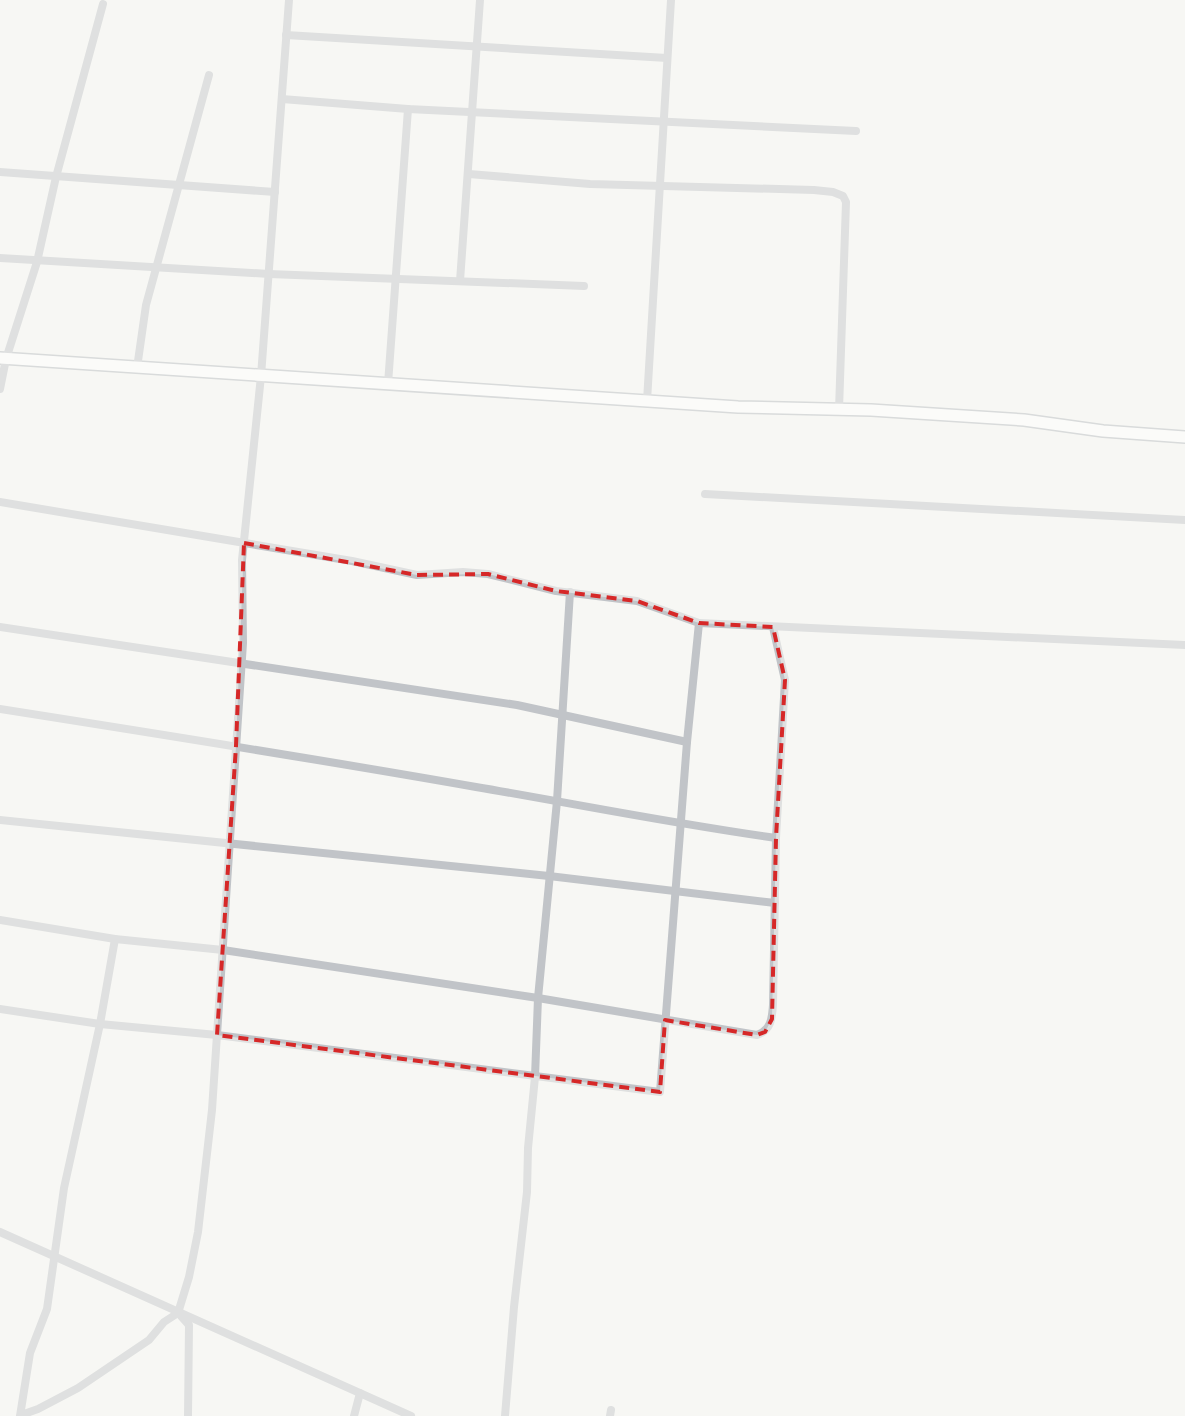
<svg xmlns="http://www.w3.org/2000/svg" width="1185" height="1416" font-family="'Open Sans',sans-serif">
	<rect width="100%" height="100%" fill="#f7f7f4"/>
	<g fill="none" stroke-linecap="round" stroke-linejoin="round">
		<defs>
			<path id="secondary" d="M0,358l738,49 133,3 153,10 79,11 82,6"/>
		</defs>
		<use href="#secondary" stroke="#b3b8bd" stroke-width="14"/>
		<g stroke="#c1c4c8" stroke-width="8">
			<path d="M286,35l381,23"/>
			<path d="M282,99l126,10 448,22"/>
			<path d="M0,172l275,20"/>
			<path d="M469,174l121,10 224,6 19,2 10,4 3,6 -7,208"/>
			<path d="M0,258l269,16 315,12"/>
			<path d="M460,281l20,-281"/>
			<path d="M137,368l9,-63 63,-230"/>
			<path d="M388,384l20,-275"/>
			<path d="M0,389l6,-30 31,-97 19,-85 47,-173"/>
			<path d="M647,401l24,-401"/>
			<path d="M705,494l480,26"/>
			<path d="M0,502l352,59 65,14 46,-3 25,2 68,17 81,10 62,22 -12,119 -27,350 -443,-57 -117,-11 -100,-15"/>
			<path d="M699,623l486,22"/>
			<path d="M0,627l517,78 170,37"/>
			<path d="M0,709c159,25 317,50 476,78 100,17 199,37 300,51"/>
			<path d="M0,820l549,56 226,27"/>
			<path d="M0,920l115,19 108,11 315,48 219,37c14,-5 15,-16 16,-30l3,-167 9,-158 -12,-53"/>
			<path d="M0,1232l411,184"/>
			<path d="M181,1316l8,9 -1,91"/>
			<path d="M21,1415l17,-6 40,-21 71,-48 15,-18 14,-9 11,-36 9,-45 14,-122 31,-467 -1,-83 19,-184 28,-376"/>
			<path d="M20,1416l10,-63 17,-44 17,-121 36,-164 15,-85"/>
			<path d="M354,1416l6,-23"/>
			<path d="M505,1416l9,-109 13,-115 1,-44 7,-71 3,-79 19,-197 13,-209"/>
			<path d="M610,1416l1,-6"/>
		</g>
		<use href="#secondary" stroke="#fff" stroke-width="11"/>
	</g>
	<path d="M0 0H1185V1416H0ZM244,543l173,32 71,-1 68,17 81,10 62,22 74,4 12,53 -9,158 -4,181 -7,13 -8,3 -92,-15 -5,72 -443,-57 19,-289z" fill="#f7f7f4" fill-opacity=".55" fill-rule="evenodd"/>
	<path fill="none" stroke="#d62828" stroke-width="4" stroke-dasharray="10 6" stroke-linejoin="round" d="M244,543l173,32 71,-1 68,17 81,10 62,22 74,4 12,53 -9,158 -4,181 -7,13 -8,3 -92,-15 -5,72 -443,-57 19,-289z"/>
</svg>
